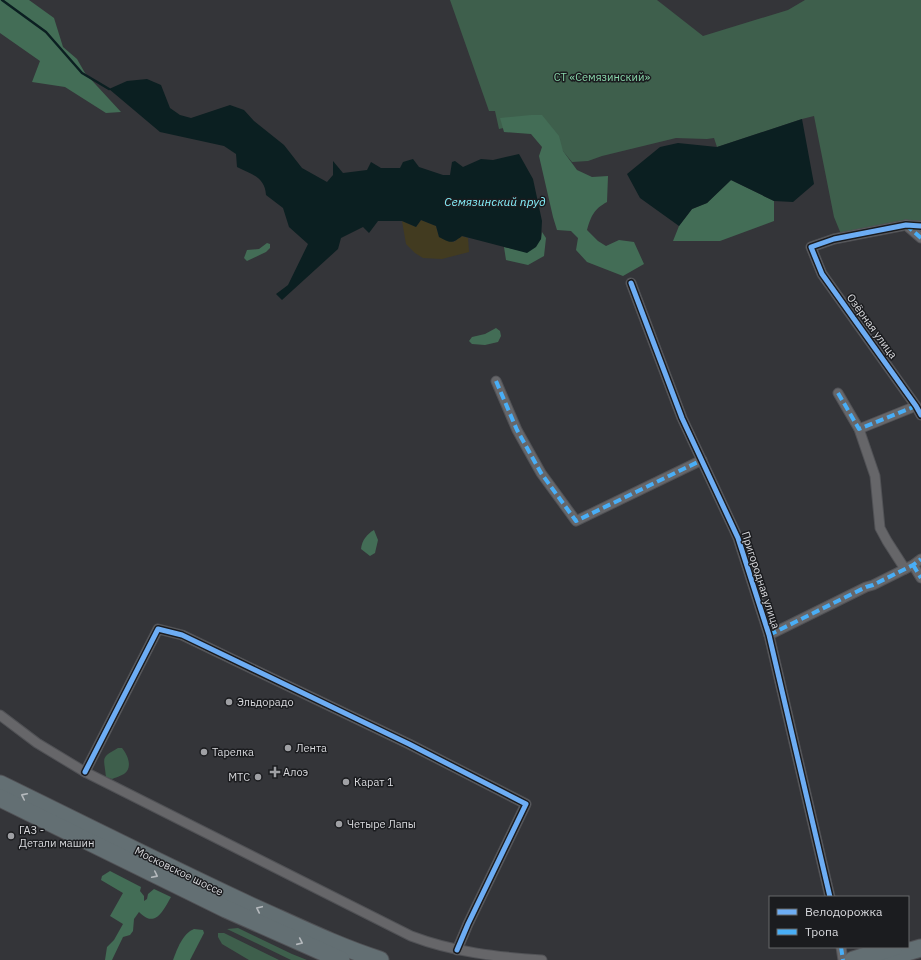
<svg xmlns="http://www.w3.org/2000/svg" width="921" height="960" font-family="'IBM Plex Sans',sans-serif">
	<rect width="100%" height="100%" fill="#343539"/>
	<g fill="#3e5f4c">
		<path d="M450,0h207l46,36 85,-26 17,-10h116v223l-80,11 -7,-17 -20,-101 -12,3 -85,28 -3,-9 -7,1 -31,-1 -74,18 -14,5 -16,1 -35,-42 -38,9 -4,-18h-6z"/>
		<path d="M118,748h4c6,7 11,20 2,26 -4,2 -9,4 -12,5l-6,-2c-2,-20 -6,-19 12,-29z"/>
		<path d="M238,928l54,26 15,6h-16l-64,-31z"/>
		<path d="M218,933h6l55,27h-30l-27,-16 -4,-7z"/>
	</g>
	<g fill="#436d56">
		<path d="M0,0h29l25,18 9,29 14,12 8,14 36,39 -15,1 -41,-26 -33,-5 8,-21 -40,-28z"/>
		<path d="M531,115h11l17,21 4,15 14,19 15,7 16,-1 -1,26c-13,7 -16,14 -20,28l11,11 8,5 13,-6 15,2 10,22 -21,12 -36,-14 -11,-12 2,-12 -7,-7 -14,-1 -4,-13 -14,-61 3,-9 -11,-13 -27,-2 -4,-14z"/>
		<path d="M731,180l43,21v20l-54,20h-47l6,-15 13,-17 15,-6z"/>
		<path d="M542,232l4,6 -2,18 -16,9 -22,-5 -2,-13 23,5 14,-13z"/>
		<path d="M267,243l3,1v4l-4,4 -19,9 -3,-3 3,-8 12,-1z"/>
		<path d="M496,328l4,3 1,5 -3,6 -13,3 -13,-1 -3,-3 3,-4 13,-3z"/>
		<path d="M374,530l4,10 -3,13 -5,3 -9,-7c1,-9 6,-15 13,-19z"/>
		<path d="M110,871l31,16 -1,4 4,5v5l3,-2 1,-5 6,-5 17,8c-5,8 -12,26 -24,21 -2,-1 -6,-4 -8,-6l-5,7 -1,12 -3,4 -7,2 -11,23h-7l2,-13 7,-7 9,-16 -13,-8 13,-23 -22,-13 1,-4z"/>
		<path d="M194,929l9,1 1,3 -14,27h-17c4,-11 10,-27 21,-31z"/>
	</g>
	<path fill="#423b20" d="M421,220l15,6 3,11 15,5 7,-6 7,2 1,14 -27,7 -19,-1 -8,-5 -9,-9 -4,-23 14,6z"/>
	<g fill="#0b1f21">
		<path d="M147,79l14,6 9,23 10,7 11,3 39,-13 14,5 10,11 30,24 18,23 25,14 6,-7v-14l10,12 24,-3 4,-8 10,6h19l3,-6 10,-3 6,8 24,8h7l2,-13 3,-1 8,6 18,-8 12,1 26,-6 14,25 9,42 -1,18 -5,8 -9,6 -65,-17c-10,8 -12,7 -23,1l-3,-11 -15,-6 -5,7 -14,-6h-24l-9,12 -6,-6 -22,11 -3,11 -56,51 -6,-6 12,-9 20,-41 -19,-17 -6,-19 -17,-13c-1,-18 -15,-21 -29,-28l-1,-13 -12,-8 -64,-14 -51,-43 18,-8z"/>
		<path d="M802,119l12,65 -21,18 -19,-1 -43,-21 -24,23 -15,6 -13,17 -39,-28 -13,-24 33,-27 18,-4 39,4z"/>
	</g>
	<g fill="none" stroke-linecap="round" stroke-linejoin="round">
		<path stroke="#0b1f21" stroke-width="2.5" d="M2,0l44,32 36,41 27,16"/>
		<defs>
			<g id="street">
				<path d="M906,225l15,13"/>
				<path d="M921,226l-15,-1 -72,14 -23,8 11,27 94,132 5,9"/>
				<path d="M631,283l51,135 56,120 31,97 61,262"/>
				<path d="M496,381l21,49 24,43 35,48 126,-61"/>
				<path d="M838,393l21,36 16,47 5,52 7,13 18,28"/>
				<path d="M859,429l57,-23"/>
				<path d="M913,565l8,13"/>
				<path d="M769,635l97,-48 7,-2 40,-20 8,-6"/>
				<path d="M0,715l37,28 48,29 326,164c42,16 86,21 131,24"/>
				<path d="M85,772l73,-143 24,6 227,109 117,60 -58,120 -11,26"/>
				<path d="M841,947l2,13"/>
			</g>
			<g id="highway">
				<path d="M0,784c84,41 167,83 251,122 43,19 85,40 129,54"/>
				<path d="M0,798l226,111 115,51"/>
				<path d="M883,959l38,-11"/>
				<path d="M853,960l41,-13"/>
			</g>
		</defs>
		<use href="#street" stroke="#515256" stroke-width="11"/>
		<use href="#highway" stroke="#515256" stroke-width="19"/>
		<use href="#street" stroke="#666669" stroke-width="9"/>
		<use href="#highway" stroke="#636f73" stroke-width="17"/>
		<g stroke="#49aef6" stroke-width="4" stroke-dasharray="8 4" stroke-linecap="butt">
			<path d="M906,225l15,13"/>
			<path d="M496,381l21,49 24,43 35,48 126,-61"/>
			<path d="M838,393l21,36 57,-23"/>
			<path d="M913,565l8,13"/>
			<path d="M769,635l97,-48 7,-2 40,-20 8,-6"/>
			<path d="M841,947l2,13"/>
		</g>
		<defs>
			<g id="cycleway">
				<path d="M921,226l-15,-1 -72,14 -23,8 11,27 94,132 5,9"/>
				<path d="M631,283l51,135 56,120 31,97 61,262"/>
				<path d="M85,772l73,-143 24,6 227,109 117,60 -58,120 -11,26"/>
			</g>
		</defs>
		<use href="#cycleway" stroke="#1b1c1f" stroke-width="8"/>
		<use href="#cycleway" stroke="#6dadf4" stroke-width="5"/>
	</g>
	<defs><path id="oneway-chevron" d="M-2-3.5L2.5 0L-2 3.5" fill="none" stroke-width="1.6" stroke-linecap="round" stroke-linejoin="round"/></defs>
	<g stroke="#b5b9bd">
		<use href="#oneway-chevron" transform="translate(24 796) rotate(-154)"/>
		<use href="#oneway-chevron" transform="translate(155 875) rotate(26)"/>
		<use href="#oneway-chevron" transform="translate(259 909) rotate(-155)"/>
		<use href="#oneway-chevron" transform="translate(300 942) rotate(24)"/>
	</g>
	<g fill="#9fa0a4" stroke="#1b1c1f" stroke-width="1.5">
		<circle cx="229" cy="702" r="4"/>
		<circle cx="288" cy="748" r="4"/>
		<circle cx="204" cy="752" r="4"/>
		<path d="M273 766h4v4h4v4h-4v4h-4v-4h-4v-4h4z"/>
		<circle cx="258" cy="777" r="4"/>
		<circle cx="346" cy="782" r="4"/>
		<circle cx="339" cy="824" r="4"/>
		<circle cx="11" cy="836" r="4"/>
	</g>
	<g text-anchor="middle" stroke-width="3" stroke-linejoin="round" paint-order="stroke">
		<g font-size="11" fill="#8ad8ac" stroke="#1b1c1f">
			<text x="602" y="81">СТ «Семязинский»</text>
		</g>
		<g font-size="11" fill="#d8d9dd" stroke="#1b1c1f">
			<text transform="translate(872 326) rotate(54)" y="4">Озёрная улица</text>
			<text transform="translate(761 580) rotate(72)" y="4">Пригородная улица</text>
			<text transform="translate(179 871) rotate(26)" y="4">Московское шоссе</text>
		</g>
		<g font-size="11" fill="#d8d9dd" stroke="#1b1c1f" text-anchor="start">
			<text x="237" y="706">Эльдорадо</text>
			<text x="296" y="752">Лента</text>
			<text x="212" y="756">Тарелка</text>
			<text x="283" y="776">Алоэ</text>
			<text x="250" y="781" text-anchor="end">МТС</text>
			<text x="354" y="786">Карат 1</text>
			<text x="347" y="828">Четыре Лапы</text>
			<text x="19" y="834">ГАЗ -<tspan x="19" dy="13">Детали машин</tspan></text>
		</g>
		<g font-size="12" font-style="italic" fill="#86f1fc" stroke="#1b1c1f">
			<text x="495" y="206">Семязинский пруд</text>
		</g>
	</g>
	<rect x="769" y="896" width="140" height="52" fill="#1b1c1f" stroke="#67686b"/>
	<rect x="777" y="909" width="20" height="6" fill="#6dadf4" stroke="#67686b"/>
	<text x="805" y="916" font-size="12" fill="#d8d9dd">Велодорожка</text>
	<rect x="777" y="929" width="20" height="6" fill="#49aef6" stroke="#67686b"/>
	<text x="805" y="936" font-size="12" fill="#d8d9dd">Тропа</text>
</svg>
